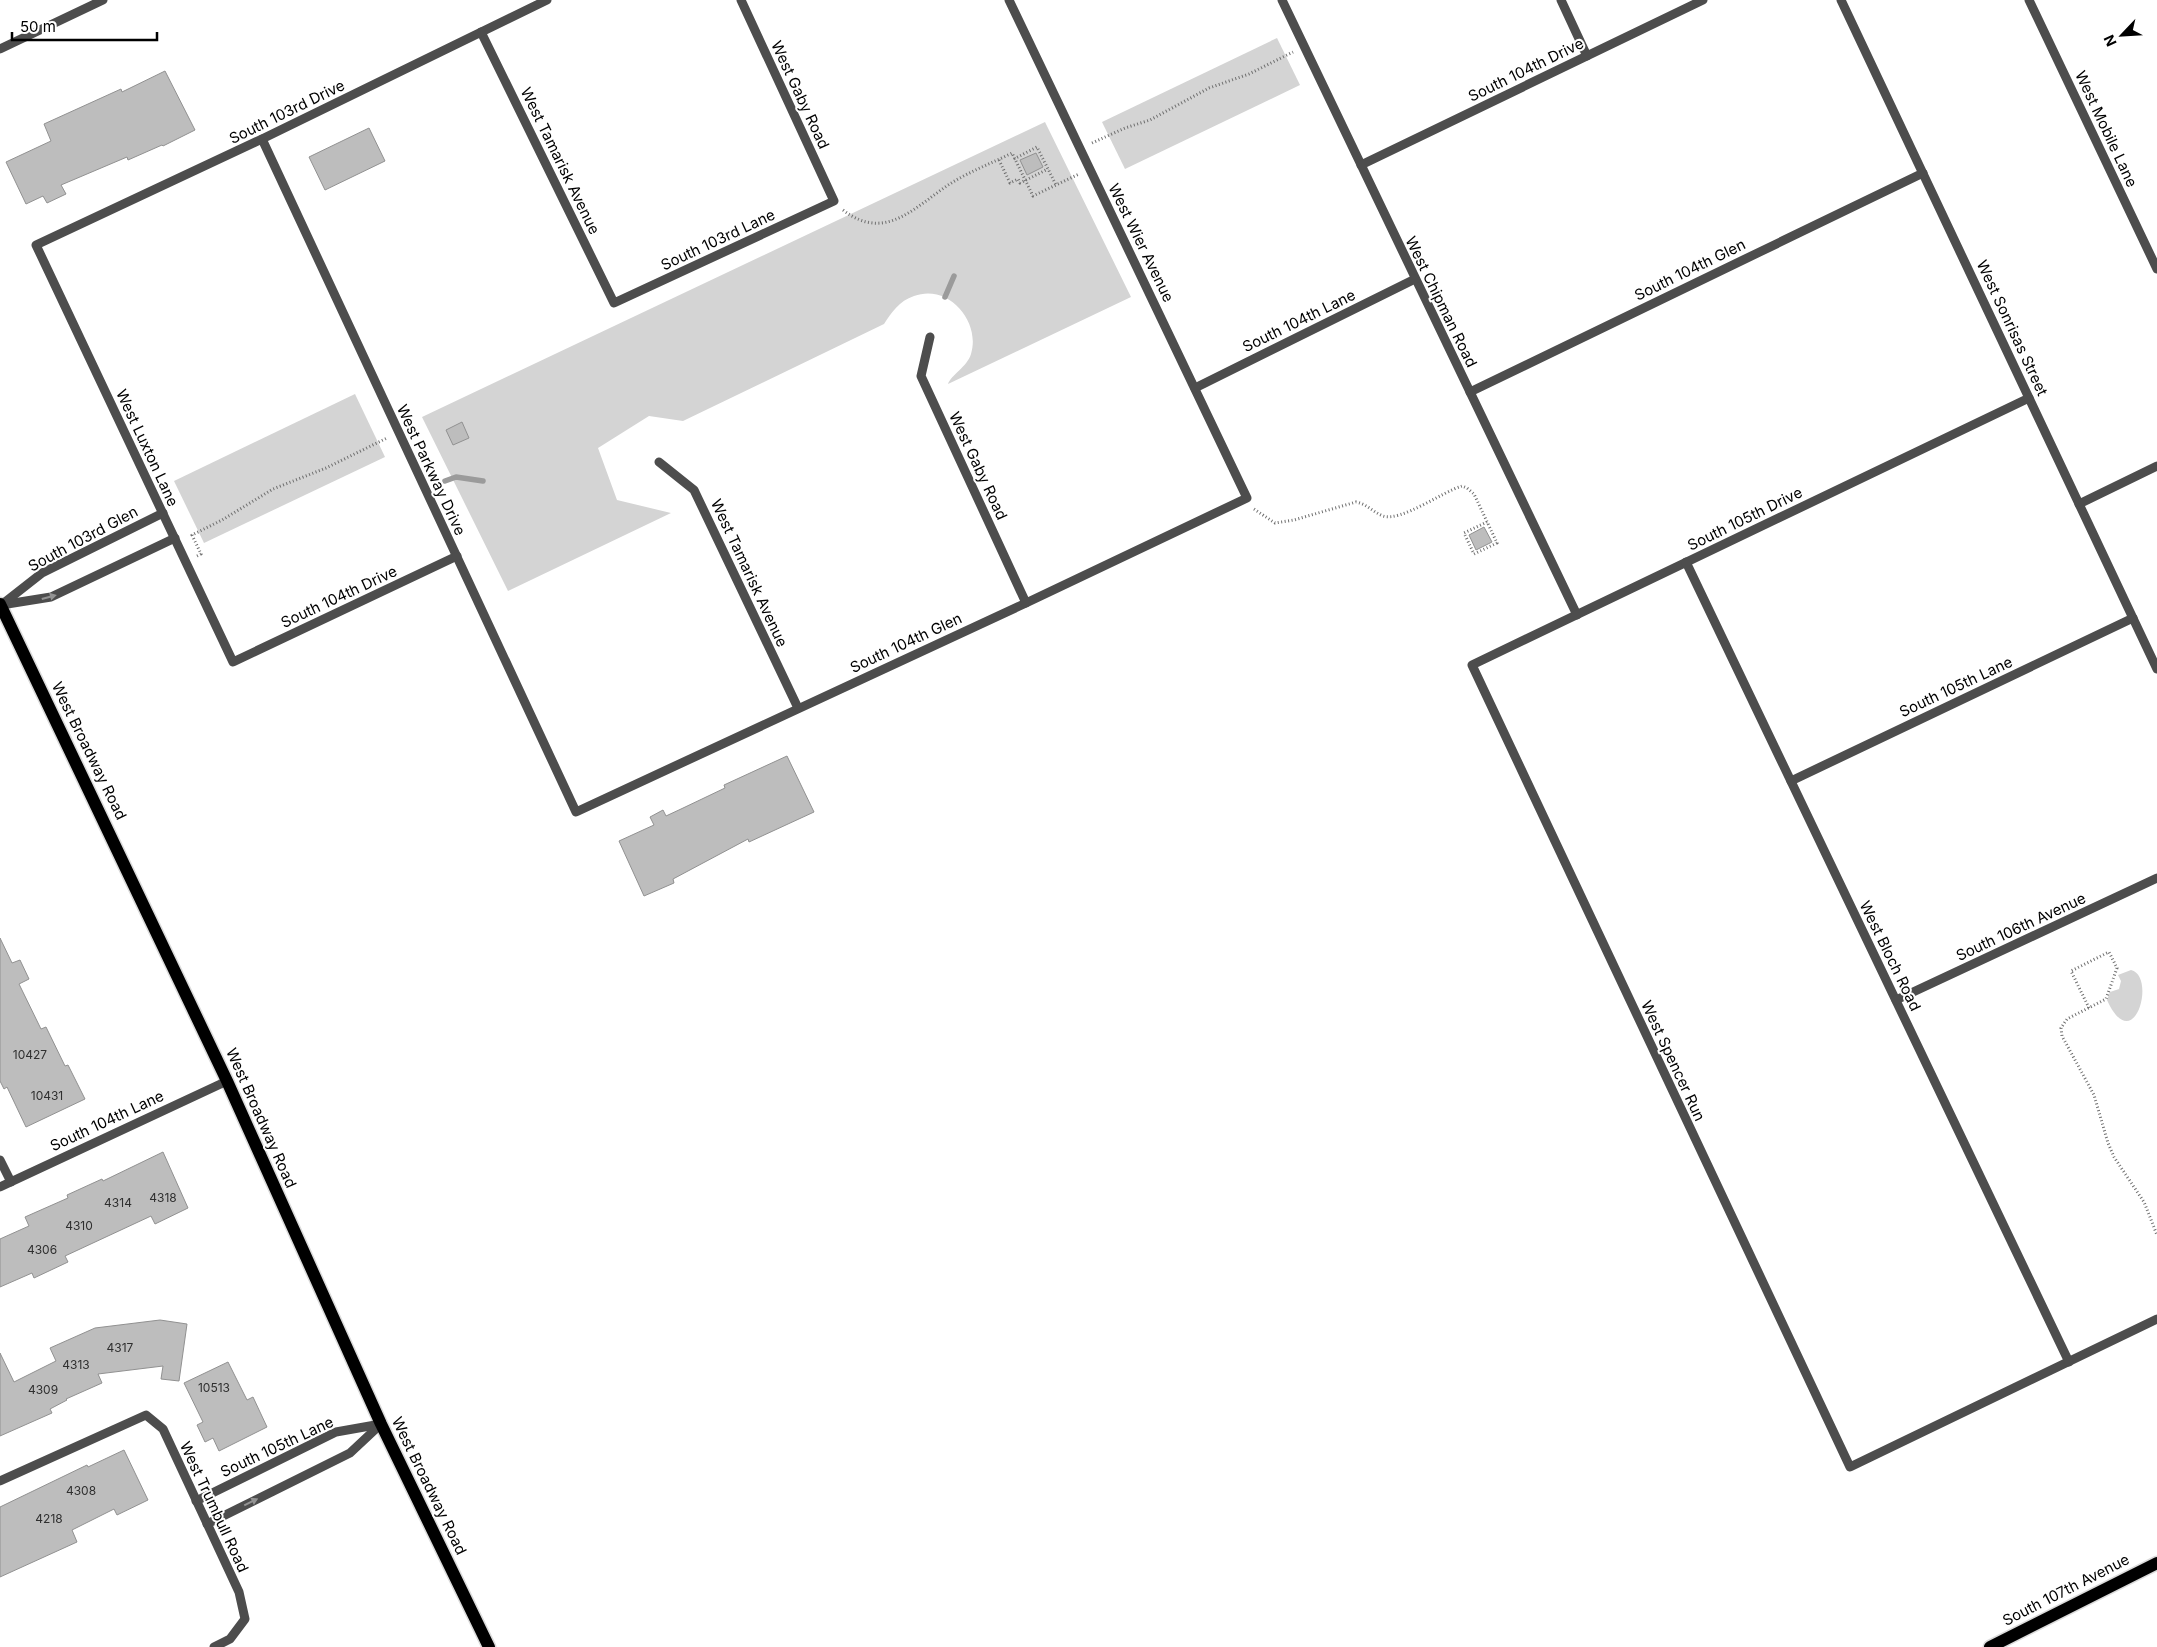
<svg xmlns="http://www.w3.org/2000/svg" width="2157" height="1647" font-family="Inter,sans-serif">
	<rect width="100%" height="100%" fill="#fff"/>
	<g fill="#d4d4d4">
		<path d="M1277,38l23,47 -175,84 -23,-47z"/>
		<path d="M1045,122l86,175 -183,87c3,-9 19,-17 23,-30 10,-33 -23,-71 -57,-58 -15,5 -22,16 -30,28l-201,97 -34,-5 -51,32 19,52 54,13 -163,78 -86,-174z"/>
		<path d="M355,394l30,63 -181,86 -30,-62z"/>
		<path d="M2131,970c26,6 3,89 -24,30l3,-8 9,-3 2,-8 -3,-6z"/>
	</g>
	<g fill="none" stroke-linecap="round" stroke-linejoin="round">
		<g stroke="#9b9b9b" stroke-width="5.5">
			<path d="M945,297l9,-21"/>
			<path d="M445,481l11,-4 27,4"/>
		</g>
	</g>
	<g fill="#bdbdbd" stroke="#919191">
		<path d="M165,71l30,59 -32,16 -1,-1 -34,15 -1,-3 -66,28 5,9 -19,9 -4,-7 -17,8 -20,-42 45,-21 -7,-17 77,-35 1,3z"/>
		<path d="M369,128l16,33 -60,29 -16,-33z"/>
		<path d="M1036,153l7,14 -16,8 -7,-15z"/>
		<path d="M462,422l7,16 -16,7 -7,-15z"/>
		<path d="M1484,527l8,15 -16,8 -7,-15z"/>
		<path d="M787,756l27,56 -65,30 -1,-3 -75,40 1,4 -30,13 -25,-55 35,-16 -4,-8 13,-7 3,6 15,-7 44,-21 -1,-3z"/>
		<path d="M0,938l12,25 8,-3 9,19 -10,5 22,45 5,-2 19,39 3,-1 17,34 -59,28 -19,-40 -3,2 -4,-8z"/>
		<path d="M163,1152l25,56 -33,16 -4,-8 -86,40 3,6 -34,16 -2,-5 -32,14v-48l29,-13 -4,-9 43,-19 -1,-3 35,-16 1,2z"/>
		<path d="M160,1320l27,4 -8,57 -18,-2 2,-13 -65,8 4,9 -36,16 1,1 -17,9 2,4 -52,23v-83l14,29 42,-21 -6,-13 45,-20z"/>
		<path d="M228,1362l19,38 6,-3 14,30 -48,24 -6,-13 -8,4 -8,-17 6,-3 -19,-39z"/>
		<path d="M124,1450l24,50 -31,15 -3,-6 -42,21 5,12 -77,35v-70l87,-42 1,2z"/>
	</g>
	<g fill="none" stroke-linecap="round" stroke-linejoin="round">
		<defs>
			<g id="major">
				<path d="M0,604l227,477 154,343 108,223"/>
				<path d="M1990,1647l167,-84"/>
			</g>
		</defs>
		<use href="#major" stroke="#dbdbdb" stroke-width="15"/>
		<g stroke="#6f6f6f" stroke-width="3" stroke-dasharray="1 2.5" stroke-linecap="butt">
			<path d="M1092,143l33,-15 25,-8 59,-32 40,-14 44,-22"/>
			<path d="M1014,159l23,-12 19,38"/>
			<path d="M999,160l11,23 8,-4 2,4 28,-14"/>
			<path d="M843,210c44,34 74,-6 110,-28 18,-11 39,-19 59,-29l21,43 46,-22"/>
			<path d="M1254,509l21,14 19,-3 62,-18c11,2 17,10 27,14 18,6 59,-24 79,-30l5,2 7,6 23,49 -23,11 -10,-21 23,-11"/>
			<path d="M197,556l4,-2 -9,-19 30,-15 51,-31 53,-21 61,-30"/>
			<path d="M2089,1008l-18,-37 38,-19 8,16 -11,31 -39,20 -6,9 1,8 32,59 14,48 6,14 30,45 13,33"/>
		</g>
		<g stroke="#4d4d4d" stroke-width="9">
			<path d="M1282,0l295,615"/>
			<path d="M1561,0l26,56"/>
			<path d="M1841,0l316,669"/>
			<path d="M2029,0l128,269"/>
			<path d="M481,32l133,271 220,-102 -93,-201"/>
			<path d="M0,49l103,-49"/>
			<path d="M262,139l314,673 450,-209 221,-105 -238,-498"/>
			<path d="M1361,165l342,-165"/>
			<path d="M930,337l-9,39 105,227"/>
			<path d="M1195,388l220,-109"/>
			<path d="M1470,392l453,-219"/>
			<path d="M2029,398l-557,267 378,802 307,-148"/>
			<path d="M659,462l35,28 104,218"/>
			<path d="M2079,504l78,-38"/>
			<path d="M457,556l-224,106 -197,-417 226,-106 285,-139"/>
			<path d="M1686,562l383,800"/>
			<path d="M1,605l50,-8 124,-59"/>
			<path d="M0,606l42,-33 121,-60"/>
			<path d="M1791,781l342,-163"/>
			<path d="M1896,1000l261,-122"/>
			<path d="M0,1160l11,22"/>
			<path d="M0,1187l227,-106"/>
			<path d="M0,1481l146,-66 17,14 76,163 6,27 -15,20 -16,8"/>
			<path d="M196,1501l140,-69 45,-8"/>
			<path d="M207,1524l143,-71 31,-29"/>
		</g>
		<use href="#major" stroke="#000" stroke-width="12"/>
	</g>
	<defs><path id="oneway-solid" d="M-6-.8H1V-3.2L6.5 0L1 3.2V.8H-6Z" transform="scale(1.25)"/></defs>
	<g fill="#949494">
		<use href="#oneway-solid" transform="translate(49 597) rotate(-15)"/>
		<use href="#oneway-solid" transform="translate(251 1502) rotate(-26)"/>
	</g>
	<g text-anchor="middle" stroke-width="4" stroke-linejoin="round" paint-order="stroke">
		<g font-size="12" fill="#2f2f2f">
			<text x="30" y="1059">10427</text>
			<text x="47" y="1100">10431</text>
			<text x="163" y="1202">4318</text>
			<text x="118" y="1207">4314</text>
			<text x="79" y="1230">4310</text>
			<text x="42" y="1254">4306</text>
			<text x="120" y="1352">4317</text>
			<text x="76" y="1369">4313</text>
			<text x="214" y="1392">10513</text>
			<text x="43" y="1394">4309</text>
			<text x="81" y="1495">4308</text>
			<text x="49" y="1523">4218</text>
		</g>
		<g font-size="15" fill="#000" stroke="#fff">
			<text transform="translate(1526 70) rotate(-26)" y="5">South 104th Drive</text>
			<text transform="translate(800 95) rotate(65)" y="5">West Gaby Road</text>
			<text transform="translate(287 112) rotate(-26)" y="5">South 103rd Drive</text>
			<text transform="translate(2106 129) rotate(65)" y="5">West Mobile Lane</text>
			<text transform="translate(560 161) rotate(64)" y="5">West Tamarisk Avenue</text>
			<text transform="translate(718 240) rotate(-25)" y="5">South 103rd Lane</text>
			<text transform="translate(1141 243) rotate(64)" y="5">West Wier Avenue</text>
			<text transform="translate(1690 270) rotate(-26)" y="5">South 104th Glen</text>
			<text transform="translate(1441 302) rotate(64)" y="5">West Chipman Road</text>
			<text transform="translate(1299 321) rotate(-26)" y="5">South 104th Lane</text>
			<text transform="translate(2012 328) rotate(65)" y="5">West Sonrisas Street</text>
			<text transform="translate(147 448) rotate(65)" y="5">West Luxton Lane</text>
			<text transform="translate(978 466) rotate(65)" y="5">West Gaby Road</text>
			<text transform="translate(431 470) rotate(65)" y="5">West Parkway Drive</text>
			<text transform="translate(1745 519) rotate(-26)" y="5">South 105th Drive</text>
			<text transform="translate(83 539) rotate(-28)" y="5">South 103rd Glen</text>
			<text transform="translate(749 573) rotate(65)" y="5">West Tamarisk Avenue</text>
			<text transform="translate(339 597) rotate(-25)" y="5">South 104th Drive</text>
			<text transform="translate(906 643) rotate(-25)" y="5">South 104th Glen</text>
			<text transform="translate(1956 687) rotate(-25)" y="5">South 105th Lane</text>
			<text transform="translate(89 751) rotate(64)" y="5">West Broadway Road</text>
			<text transform="translate(2021 927) rotate(-25)" y="5">South 106th Avenue</text>
			<text transform="translate(1890 956) rotate(64)" y="5">West Bloch Road</text>
			<text transform="translate(1673 1061) rotate(65)" y="5">West Spencer Run</text>
			<text transform="translate(261 1118) rotate(66)" y="5">West Broadway Road</text>
			<text transform="translate(107 1121) rotate(-25)" y="5">South 104th Lane</text>
			<text transform="translate(277 1447) rotate(-25)" y="5">South 105th Lane</text>
			<text transform="translate(429 1486) rotate(64)" y="5">West Broadway Road</text>
			<text transform="translate(214 1507) rotate(65)" y="5">West Trumbull Road</text>
			<text transform="translate(2066 1590) rotate(-27)" y="5">South 107th Avenue</text>
		</g>
	</g>
	<g transform="translate(2122 35) rotate(245)" stroke="#ffffff" stroke-width="4" paint-order="stroke">
	<path d="M0-4L9 19L0 12L-9 19Z" fill="#000000"/>
	<text y="-8" font-size="14" font-weight="bold" text-anchor="middle" fill="#000000">N</text>
	</g>
	<path d="M12 32v8h145v-8" fill="none" stroke="#000000" stroke-width="2.5"/>
	<text x="20" y="32" font-size="15" fill="#000000" stroke="#ffffff" stroke-width="4" paint-order="stroke">50 m</text>
</svg>
